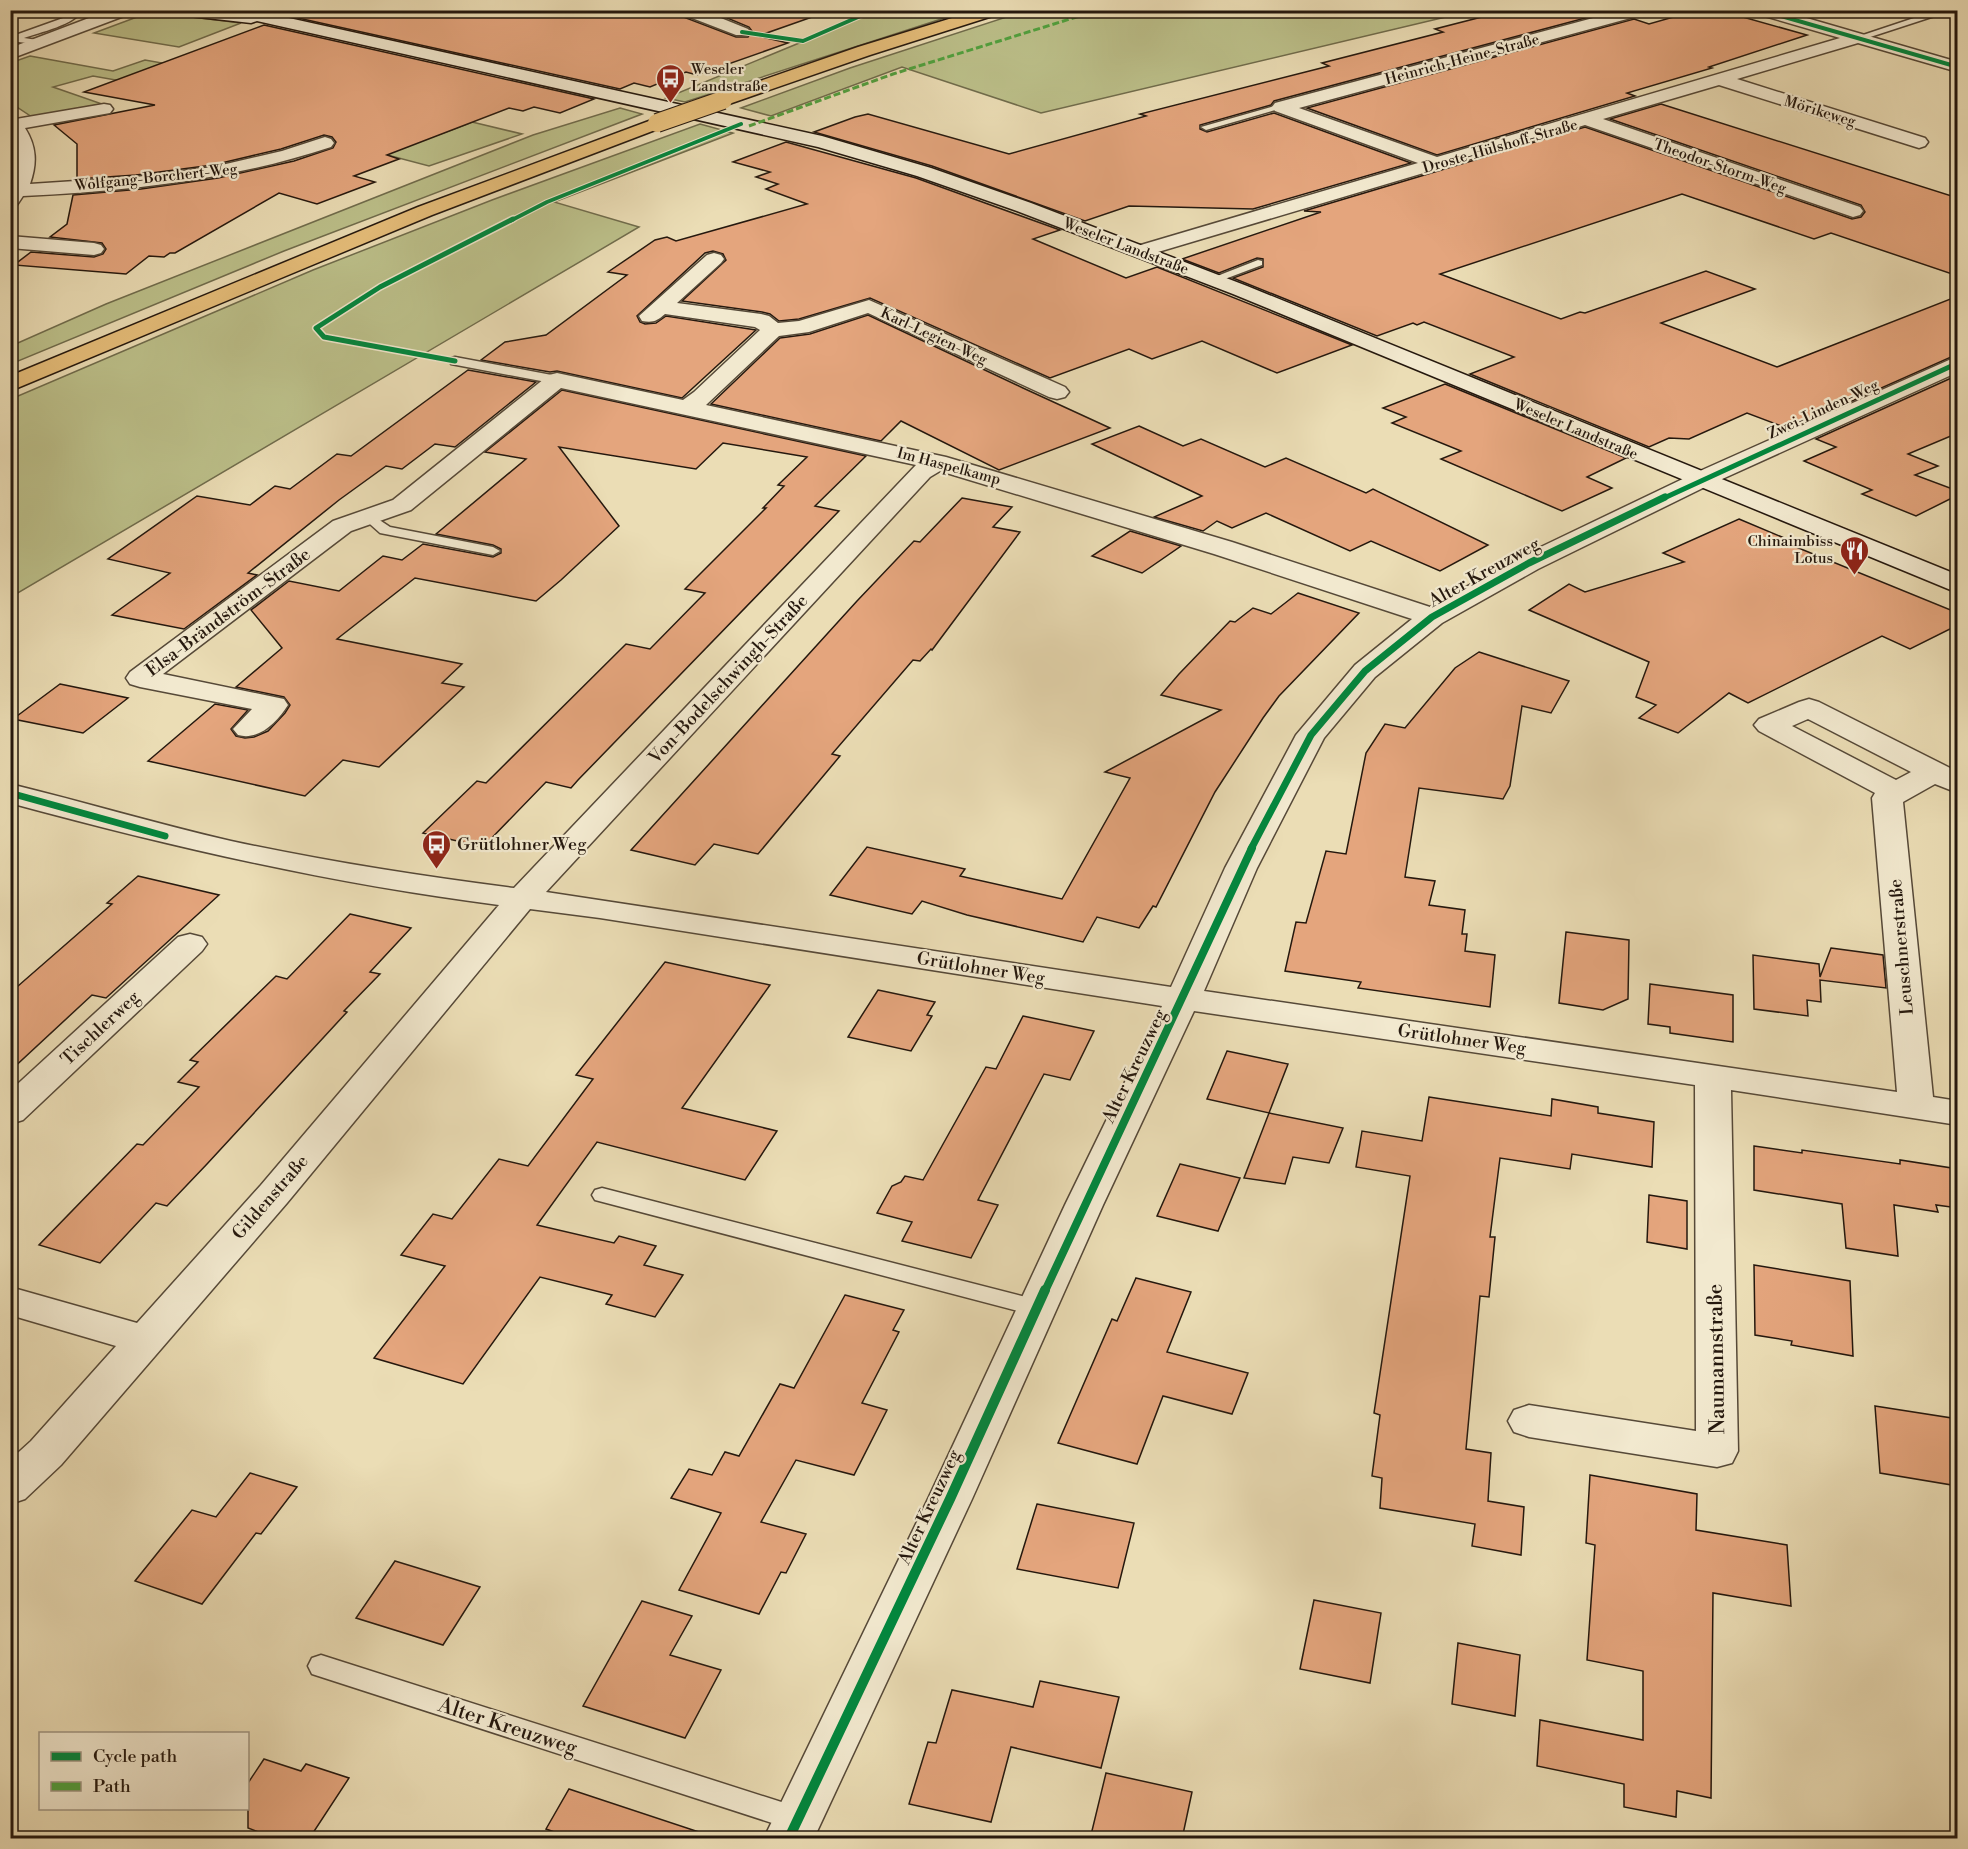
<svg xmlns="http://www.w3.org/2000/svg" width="1968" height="1849" font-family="'Libre Bodoni',serif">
	<rect width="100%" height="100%" fill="#ebddb5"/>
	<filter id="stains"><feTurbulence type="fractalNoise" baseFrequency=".00333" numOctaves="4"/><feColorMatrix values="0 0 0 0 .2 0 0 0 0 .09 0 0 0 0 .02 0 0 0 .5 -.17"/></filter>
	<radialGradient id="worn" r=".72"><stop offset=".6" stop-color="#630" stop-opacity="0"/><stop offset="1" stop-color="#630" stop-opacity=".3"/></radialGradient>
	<g fill="#bcc08a" stroke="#706c4c" stroke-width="1.5">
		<path d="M888,11h78l-281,91 -19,-4 201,-83z"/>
		<path d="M1025,11v-1l446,1 -430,102 -139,-46 -131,49 -30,-8 109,-40z"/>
		<path d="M158,14h9l74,9 -62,24 -85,-14 43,-16z"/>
		<path d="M30,56l83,15 32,-11 62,11 -46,17 -68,-12 -40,11 49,17 -70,13 -21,-14 -1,-40z"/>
		<path d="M620,108l22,6 -358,137 -273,113v-18l95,-42 427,-169z"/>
		<path d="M472,122l50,12 -93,32 -72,-19c44,3 75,-9 115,-25z"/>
		<path d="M700,124l33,9 -179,69 85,25 -628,370v-198l302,-129 179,-70z"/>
	</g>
	<g fill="#e4a57d" stroke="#25180e" stroke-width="1.5">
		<path d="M303,10h372l3,5 58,22h12l4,-6 -3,-4 -41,-17h106l1,6 -57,20 30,7 -91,32 -11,-3 -36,15 -16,-4 -14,6 -331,-73z"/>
		<path d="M1509,10l99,2 -334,89 -3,4 -71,20v4l7,3 67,-19 137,50 -158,46 -124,-3 -44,15 -153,-55 -118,-34 41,-15 13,-3 141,40 137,-38 -6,-2 189,-48 -7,-3 121,-31 -8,-3z"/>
		<path d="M1698,10h20l89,25 -98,32 3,1 -85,25 8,3 -198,59 -130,-47 327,-89 15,5z"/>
		<path d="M264,25l330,74 -34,14 -26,-6 -11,4 -14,-3 -122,47 12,4 -45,17 21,6 -58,22 -38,-11 -104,60h-5l-6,4 -15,-1 -23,18 -112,-9 17,-13 63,5 9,-3 3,-5 -4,-6 -52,-6 17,-13 6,-29 68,-6 77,-11 76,-17 39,-13 3,-6 -4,-5 -8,-2 -43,14 -68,16 -77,10 -59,4v-35l-23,-19 101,-20 -71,-13z"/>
		<path d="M1661,104l297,94v78l-127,-43 -17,6 -132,-45 -242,80 121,45 19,-7 5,1 121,-42 49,18 -94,34 116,44 181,-71v58l-169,75 -42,-16 -58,26 -20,-1 -20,9 -179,-73 44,-17 -90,-35 -7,3 -4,-2 -36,13 -144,-58 30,-11v-8l-6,-1 -38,15 -37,-14 139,-47 -17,-1 281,-84 267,92 9,-2 4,-5 -4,-7 -251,-86z"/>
		<path d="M786,142l130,36 144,52 -27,9 93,39 31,-11 195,78 -75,28 -75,-32 -50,18 -23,-10 -79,29 -180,-80 -71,21 -20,2 -9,-7 -8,-2 -80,-11 44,-41 -3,-6 -10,-3 -8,2 -68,63 3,6 5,2 11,-1 10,-7 90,14 -74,68 -125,-27 -7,1 -69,-12 24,-18 41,-7 81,-60 -19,-3 47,-32 12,-3 9,4 131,-37 -41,-15 12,-5 -22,-7 14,-5 -37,-10z"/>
		<path d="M868,315l155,73 87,40 -111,42 -98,-49 -20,20 -170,-37 69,-66 30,-4z"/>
		<path d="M468,370l68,12 -81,65 -20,-3 -33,25 -16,-3 -47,34 -91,73 9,2 -73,54 -72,-14 58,-42 -62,-14 89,-63 53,9 25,-19 15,3 47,-35 14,2z"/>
		<path d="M1958,375v58l-50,21 30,12 -23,9 43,16v4l-42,21 -54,-22 10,-4 -68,-29 32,-14 -20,-8z"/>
		<path d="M1445,384l181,74 -39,19 25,11 -50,23 -121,-52 20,-8 -69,-28 14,-6 -23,-9z"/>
		<path d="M562,390l304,66 -51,50 24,5 -261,269 -7,8 -25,-6 -63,65 -60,-14 54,-52 9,2 140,-139 24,5 55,-56 -20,-4 81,-81h-3l21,-22 -6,-1 29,-28 -84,-14 -27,26 -137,-22 60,79 -58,54 -25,21 -121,-23 -78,61 125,25 -20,19 22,4 -85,80 -36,-7 -38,36 -157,-35 67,-57 33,6 -17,19 5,7 9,2 9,-1 14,-6 17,-18 5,-8 -6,-8 -48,-10 46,-39 -31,-38 38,-29 50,10 44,-35 19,4 21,-16 70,13 8,-4v-4l-8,-4 -57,-11 90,-75 -41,-7z"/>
		<path d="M1139,426l44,20 18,-7 64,28 21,-9 80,35 7,-4 115,56 -48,26 -69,-30 -21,10 -84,-38 -34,15 -15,-7 -14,10 -49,-14 48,-21 -110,-52z"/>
		<path d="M962,498l50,9 -19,20 27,5 -88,118 -1,-1 -11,12 -7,-1 -81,94 8,2 -82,98 -44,-10 -19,21 -64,-15 226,-249 57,-60 6,1z"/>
		<path d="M1739,519l62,26 -5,2 162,66v12l-48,24 -28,-13 -134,67 -19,-10 -51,40 -39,-15 17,-13 -20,-8 13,-35 -120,-52 40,-26 16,8 99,-30 -21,-9z"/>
		<path d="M1130,531l51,15 -39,27 -50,-17z"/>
		<path d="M1298,593l61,20 -80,83 -16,22 -48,74 -59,115 -3,-1 -14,22 -42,-11 -14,25 -116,-27 -45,-14 -10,13 -82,-19 37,-48 98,22 -5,7 102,23 68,-121 -25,-6 116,-62 -60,-15 18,-21 51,-53 5,1 18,-14 18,6z"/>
		<path d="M1479,652l90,29 -18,32 -29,-7 -12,80 -7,13 -84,-11 -14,89 30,4 -6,24 36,5 -3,24h5l-2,17 30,4 -5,52 -132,-19 3,-6 -76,-11 11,-49 10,1 20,-72 20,3 20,-101 19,-29 20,4 50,-60z"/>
		<path d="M60,684l68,14 -45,35 -70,-14z"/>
		<path d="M138,876l81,19 -113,103 -14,-3 -82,76v-78l102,-89 -5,-1z"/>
		<path d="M350,914l61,14 -41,44 10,2 -36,37 3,1 -140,152 -40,42 -11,-3 -56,60 -61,-18 98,-101 6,1 56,-58 -21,-5 20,-20 -8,-2 86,-84 11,3z"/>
		<path d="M1566,932l63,8 -1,59 -25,11 -44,-7z"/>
		<path d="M1831,948l52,7 3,33 -66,-8 1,22 -14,-2 1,16 -54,-7 -1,-54 66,9 1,13z"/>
		<path d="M665,962l105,23 -88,123 95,23 -32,49 -148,-38 -60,83 77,18 5,-7 37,10 -12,19 39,10 -28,42 -49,-13 6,-9 -72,-18 -77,107 -89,-26 71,-92 -44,-11 32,-41 19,5 47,-60 29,7 65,-87 -17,-4z"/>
		<path d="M1650,984l83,11v47l-63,-9v-6l-22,-3z"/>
		<path d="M878,990l57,12 -8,13 5,1 -21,35 -63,-14z"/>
		<path d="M1023,1016l71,15 -24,49 -26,-6 -66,126 20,5 -27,53 -69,-17 10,-19 -35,-9 15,-27 9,-4 4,-6 18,4 63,-113 10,2z"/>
		<path d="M1227,1051l61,13 -19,49 -62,-14z"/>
		<path d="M1429,1097l122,19 1,-17 46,8v6l56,9 -2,45 -80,-13 -2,15 -70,-11 -10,79h5l-6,60 -9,-1 -14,153 25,4 -3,48 36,6 -3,48 -49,-9 3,-22 -95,-16 2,-30 -10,-2 8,-61 -6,-2 36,-237 -54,-9 6,-36 60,10z"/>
		<path d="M1269,1113l74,15 -14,35 -36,-6 -8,27 -41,-6z"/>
		<path d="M1754,1146l48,7v-3l98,14v-4l58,9v39l-22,-3 2,7 -44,-7 4,51 -52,-8 -4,-44 -88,-14z"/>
		<path d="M1180,1164l60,14 -22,53 -61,-15z"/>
		<path d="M1649,1195l38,6v48l-40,-7z"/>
		<path d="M1754,1265l96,16 3,75 -62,-11 1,-4 -37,-6z"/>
		<path d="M1136,1278l55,14 -24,60 81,21 -16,41 -69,-18 -26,68 -79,-21 54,-124 5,2z"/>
		<path d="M845,1295l59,15 -11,20 6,2 -37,71 25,7 -33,65 -58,-15 -35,62 45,12 -20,39 -5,-1 -22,42 -80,-24 42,-77 -50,-15 18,-29 23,6 13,-23 14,4 41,-72 14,4z"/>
		<path d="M1875,1406l83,13v67l-78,-13z"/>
		<path d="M250,1473l47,14 -36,47 -5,-1 -54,71 -67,-23 57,-71 24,7z"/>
		<path d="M1590,1475l107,19 -1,36 91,15 4,61 -78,-13 -2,205 -34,-7 -1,26 -52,-10v-23l-87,-18 3,-46 103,20v-69l-56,-11 8,-115 -9,-2z"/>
		<path d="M1037,1504l97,19 -16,65 -101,-19z"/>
		<path d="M395,1561l85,26 -37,58 -87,-27z"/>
		<path d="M1314,1600l67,13 -11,70 -70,-14z"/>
		<path d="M642,1601l50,15 -22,39 51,15 -36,68 -102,-32z"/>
		<path d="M1458,1643l62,12 -5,61 -63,-12z"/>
		<path d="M1040,1681l79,16 -18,71 -90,-21 -20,75 -82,-18 19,-62 8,1 16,-53 81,17z"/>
		<path d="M264,1759l37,12 5,-7 43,14 -40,61h-32l-29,-11v-45z"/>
		<path d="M1106,1773l86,19 -10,47h-92z"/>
		<path d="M569,1789l130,43 -1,7h-124l-28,-10z"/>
	</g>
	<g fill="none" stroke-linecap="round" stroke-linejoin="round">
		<defs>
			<g id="lane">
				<path d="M74,10h8c-5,14 -44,23 -58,28l20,3v4l-34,-4v-4l56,-20z"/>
				<path d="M1938,10h15l-92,30 -7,-2z"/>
				<path d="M1278,105l8,2 -80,23 -5,-3z"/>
				<path d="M1258,260l4,1v4l-45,17 -4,1 -6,-3z"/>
				<path d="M455,357l102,19 6,4 -6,4 -106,-20v-6z"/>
				<path d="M369,513l21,14 103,20 7,4 -7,4 -113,-22 -18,-16z"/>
				<path d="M602,1188l435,112 8,2 3,6 -3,6 -8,2 -442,-116 -3,-5 3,-5z"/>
				<path d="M321,1655l476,152 10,4 4,8 -4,8 -10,4 -485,-157 -4,-8 4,-8z"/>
			</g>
			<g id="street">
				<path d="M110,10h24l-2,3 -122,46v-11z"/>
				<path d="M677,10h24l47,19 2,3 -2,3h-12l-57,-22z"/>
				<path d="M1623,10h28l-2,3 -350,95 138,49 403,-119 -86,-25 -2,-3h27l179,52v10l-100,-29 -121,36 188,59 3,4 -3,4 -6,2 -200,-63 -116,34 257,88 3,4 -3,4 -7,2 -268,-92 -437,130h-14l-3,-4 3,-4 284,-84 -143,-52 -3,-4 3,-4z"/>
				<path d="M104,104l6,1 3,4 -3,4 -85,15c12,19 12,36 5,56l106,-7 77,-10 69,-16 43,-14 6,2 3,4 -3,4c-100,33 -202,44 -308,49l-6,9 -7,2v-22l7,-23 -1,-11 -6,-16v-17l6,1z"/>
				<path d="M10,236l84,7 7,2 3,4 -3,4 -7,2 -84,-7z"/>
				<path d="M714,253l7,2 3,4 -3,4 -44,40 84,11 8,2 9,7 21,-2 70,-21 196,87 4,5 -4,5 -8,2 -8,-2 -181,-84 -59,19 -30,4 -73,69 240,52 286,85 198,65 90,-50 171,-82 267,-119v16l-249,113 -171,84 -96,54 -67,54 -51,61 -67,130 -53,123 693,101 -25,-294 3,-5 -116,-62 -5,-6 5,-6 40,-17 10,-3 10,3 139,70v21l-23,-9 -32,18 30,295 25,4v24l-227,-35 7,361 -6,12 -15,4 -188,-30 -15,-5 -6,-11 6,-11 15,-5 167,26 -1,-346 -501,-74 -91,194 -131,294 -158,339h-50l164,-339 137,-294 97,-199 -562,-88 -70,-9 -243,294 -226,262 -36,34 -15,5v-44l21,-19 85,-95 -106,-31v-28l127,36 124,-138 238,-280c-166,-21 -327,-58 -489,-102v-19c74,18 147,40 221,57 93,20 188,35 283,47l402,-423 -355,-77 -150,122 -60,21 -188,143 121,25 4,6c-11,17 -29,36 -50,30l-5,-6 19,-20 -112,-22 -10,-3 -4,-6 4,-6 203,-151 60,-21 156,-125 8,-2 126,27 11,-8 66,-62 -5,-3 -90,-13c-8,7 -12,9 -23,7l-3,-5 68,-61zM940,471l274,83 198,65 -57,46 -59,70 -71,133 -54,119 -625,-95 384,-415zM1808,719l103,53 -15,8 -104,-54z"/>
				<path d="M190,934l12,3 5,7 -5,7 -179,169 -13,4v-33l168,-154z"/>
			</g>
			<path id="secondary" d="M172,10h81l569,126 109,32 100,35 216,83 711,289v18l-725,-299 -216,-83 -100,-35 -99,-29 -561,-126 -6,2 -71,-8z"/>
			<g id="primary">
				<path d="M978,10h26l-2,3 -132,42 -141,49h-12l-3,-4 3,-4 141,-49z"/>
				<path d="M657,118l6,1 3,4 -3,4 -231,88 -422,176v-15l408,-169z"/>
			</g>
		</defs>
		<use href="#lane" stroke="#564938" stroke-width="3"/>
		<use href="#street" stroke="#564938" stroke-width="3"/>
		<use href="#secondary" stroke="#25180e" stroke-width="3"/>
		<use href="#primary" stroke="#25180e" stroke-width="3"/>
		<use href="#lane" fill="#f2e9cf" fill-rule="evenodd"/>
		<use href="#street" fill="#f2e9cf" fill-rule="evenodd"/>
		<use href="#secondary" fill="#f2e9cf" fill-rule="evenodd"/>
		<use href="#primary" fill="#e6be7a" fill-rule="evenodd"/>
		<defs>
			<path id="primary-bridge" d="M657,123l66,-23"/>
		</defs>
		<use href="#primary-bridge" stroke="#25180e" stroke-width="20" stroke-linecap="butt"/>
		<use href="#primary-bridge" stroke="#e6be7a" stroke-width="18"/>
		<path stroke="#50a13e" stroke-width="3" stroke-dasharray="7 3" stroke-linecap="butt" d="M749,126l144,-52 206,-64"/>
		<defs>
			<g id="cycleway-far4">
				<path d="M1760,10l198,57"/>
				<path d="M742,32l61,9 62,-27 16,-4"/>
				<path d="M510,221l37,-19 194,-78"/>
			</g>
			<g id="cycleway-far3">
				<path d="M455,361l-131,-24 -8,-9 64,-41 133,-68"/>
				<path d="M1662,499l296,-136"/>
			</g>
			<g id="cycleway-far2">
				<path d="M10,793l155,43"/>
				<path d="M1251,849l60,-114 54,-64 67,-54 97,-54 136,-66"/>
			</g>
			<path id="cycleway-far1" d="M1045,1291l207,-443"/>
			<path id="cycleway" d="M789,1838l161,-339 95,-209"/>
		</defs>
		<use href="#cycleway-far4" stroke="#f2e9cf" stroke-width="6"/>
		<use href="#cycleway-far3" stroke="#f2e9cf" stroke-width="8"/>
		<use href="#cycleway-far2" stroke="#f2e9cf" stroke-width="10"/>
		<use href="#cycleway-far1" stroke="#f2e9cf" stroke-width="12"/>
		<use href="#cycleway" stroke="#f2e9cf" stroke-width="14"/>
		<use href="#cycleway-far4" stroke="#00873e" stroke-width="4"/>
		<use href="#cycleway-far3" stroke="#00873e" stroke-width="5"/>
		<use href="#cycleway-far2" stroke="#00873e" stroke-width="7"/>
		<use href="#cycleway-far1" stroke="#00873e" stroke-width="8"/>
		<use href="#cycleway" stroke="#00873e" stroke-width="10"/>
	</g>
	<defs>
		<symbol id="bus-pin" viewBox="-11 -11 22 30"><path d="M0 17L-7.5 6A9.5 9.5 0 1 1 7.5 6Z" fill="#8f2418" stroke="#f2e9cf"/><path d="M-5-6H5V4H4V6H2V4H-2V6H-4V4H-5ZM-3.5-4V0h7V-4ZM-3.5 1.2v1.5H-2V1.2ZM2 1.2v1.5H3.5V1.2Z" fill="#fff"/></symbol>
		<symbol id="restaurant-pin" viewBox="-11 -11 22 30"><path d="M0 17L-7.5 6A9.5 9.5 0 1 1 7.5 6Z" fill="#8f2418" stroke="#f2e9cf"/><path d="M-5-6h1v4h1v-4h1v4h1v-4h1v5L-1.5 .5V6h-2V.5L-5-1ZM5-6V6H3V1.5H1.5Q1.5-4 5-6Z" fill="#fff"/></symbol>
	</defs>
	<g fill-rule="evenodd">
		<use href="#bus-pin" x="654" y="62" width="33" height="45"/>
		<use href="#restaurant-pin" x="1838" y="534" width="33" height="45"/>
		<use href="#bus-pin" x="420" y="828" width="33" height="45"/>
	</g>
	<g text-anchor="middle" stroke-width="4.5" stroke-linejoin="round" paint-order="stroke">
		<g font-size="15" fill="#25180e" stroke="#f2e9cf">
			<text transform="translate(1462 59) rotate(-15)" y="5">Heinrich-Heine-Straße</text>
			<text transform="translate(1820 111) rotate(17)" y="5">Mörikeweg</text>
			<text transform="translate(1500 146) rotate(-16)" y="5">Droste-Hülshoff-Straße</text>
			<text transform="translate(1720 166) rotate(19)" y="5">Theodor-Storm-Weg</text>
			<text transform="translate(156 177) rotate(-6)" y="5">Wolfgang-Borchert-Weg</text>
			<text transform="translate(1126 246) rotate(21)" y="5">Weseler Landstraße</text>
			<text transform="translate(934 336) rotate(25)" y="5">Karl-Legien-Weg</text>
			<text transform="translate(1823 409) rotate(-25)" y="5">Zwei-Linden-Weg</text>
			<text transform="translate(1576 429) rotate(23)" y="5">Weseler Landstraße</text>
			<text transform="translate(949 466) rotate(15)" y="5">Im Haspelkamp</text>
		</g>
		<g font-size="15" fill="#25180e" stroke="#f2e9cf" text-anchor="start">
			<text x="691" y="74">Weseler<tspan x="691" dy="17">Landstraße</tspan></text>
			<text x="1833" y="546" text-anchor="end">Chinaimbiss<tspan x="1833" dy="17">Lotus</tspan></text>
		</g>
		<g font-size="18" fill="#25180e" stroke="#f2e9cf">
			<text transform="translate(1484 572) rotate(-29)" y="6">Alter Kreuzweg</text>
			<text transform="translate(228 612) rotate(-37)" y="6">Elsa-Brändström-Straße</text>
			<text transform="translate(728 679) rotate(-47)" y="6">Von-Bodelschwingh-Straße</text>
			<text transform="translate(1901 947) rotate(-95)" y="6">Leuschnerstraße</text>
			<text transform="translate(981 968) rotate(9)" y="6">Grütlohner Weg</text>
			<text transform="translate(100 1028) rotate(-43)" y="6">Tischlerweg</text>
			<text transform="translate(1462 1039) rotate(8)" y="6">Grütlohner Weg</text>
			<text transform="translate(1134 1066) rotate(-64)" y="6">Alter Kreuzweg</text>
			<text transform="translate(270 1197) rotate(-49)" y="6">Gildenstraße</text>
			<text transform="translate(929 1507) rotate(-65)" y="6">Alter Kreuzweg</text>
		</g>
		<g font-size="18" fill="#25180e" stroke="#f2e9cf" text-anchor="start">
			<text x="457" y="850">Grütlohner Weg</text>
		</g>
		<g font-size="21" fill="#25180e" stroke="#f2e9cf">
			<text transform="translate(1716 1359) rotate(-91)" y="7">Naumannstraße</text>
			<text transform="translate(508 1726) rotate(18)" y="7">Alter Kreuzweg</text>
		</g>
	</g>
	<rect width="1968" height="1849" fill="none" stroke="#ebddb5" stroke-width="36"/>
	<rect x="12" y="12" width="1944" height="1825" fill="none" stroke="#25180e" stroke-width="3"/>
	<rect x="18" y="18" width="1932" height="1813" fill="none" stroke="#25180e" stroke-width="1.5"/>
	<rect x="39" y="1732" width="210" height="78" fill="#f2e9cf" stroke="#a09582" stroke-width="1.5"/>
	<rect x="51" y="1752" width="30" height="9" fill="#00873e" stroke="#a09582" stroke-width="1.5"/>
	<text x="93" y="1762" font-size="18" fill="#25180e">Cycle path</text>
	<rect x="51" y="1782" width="30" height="9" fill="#50a13e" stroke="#a09582" stroke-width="1.5"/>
	<text x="93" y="1792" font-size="18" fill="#25180e">Path</text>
	<rect width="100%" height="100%" filter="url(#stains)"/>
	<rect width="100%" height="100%" fill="url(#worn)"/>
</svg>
